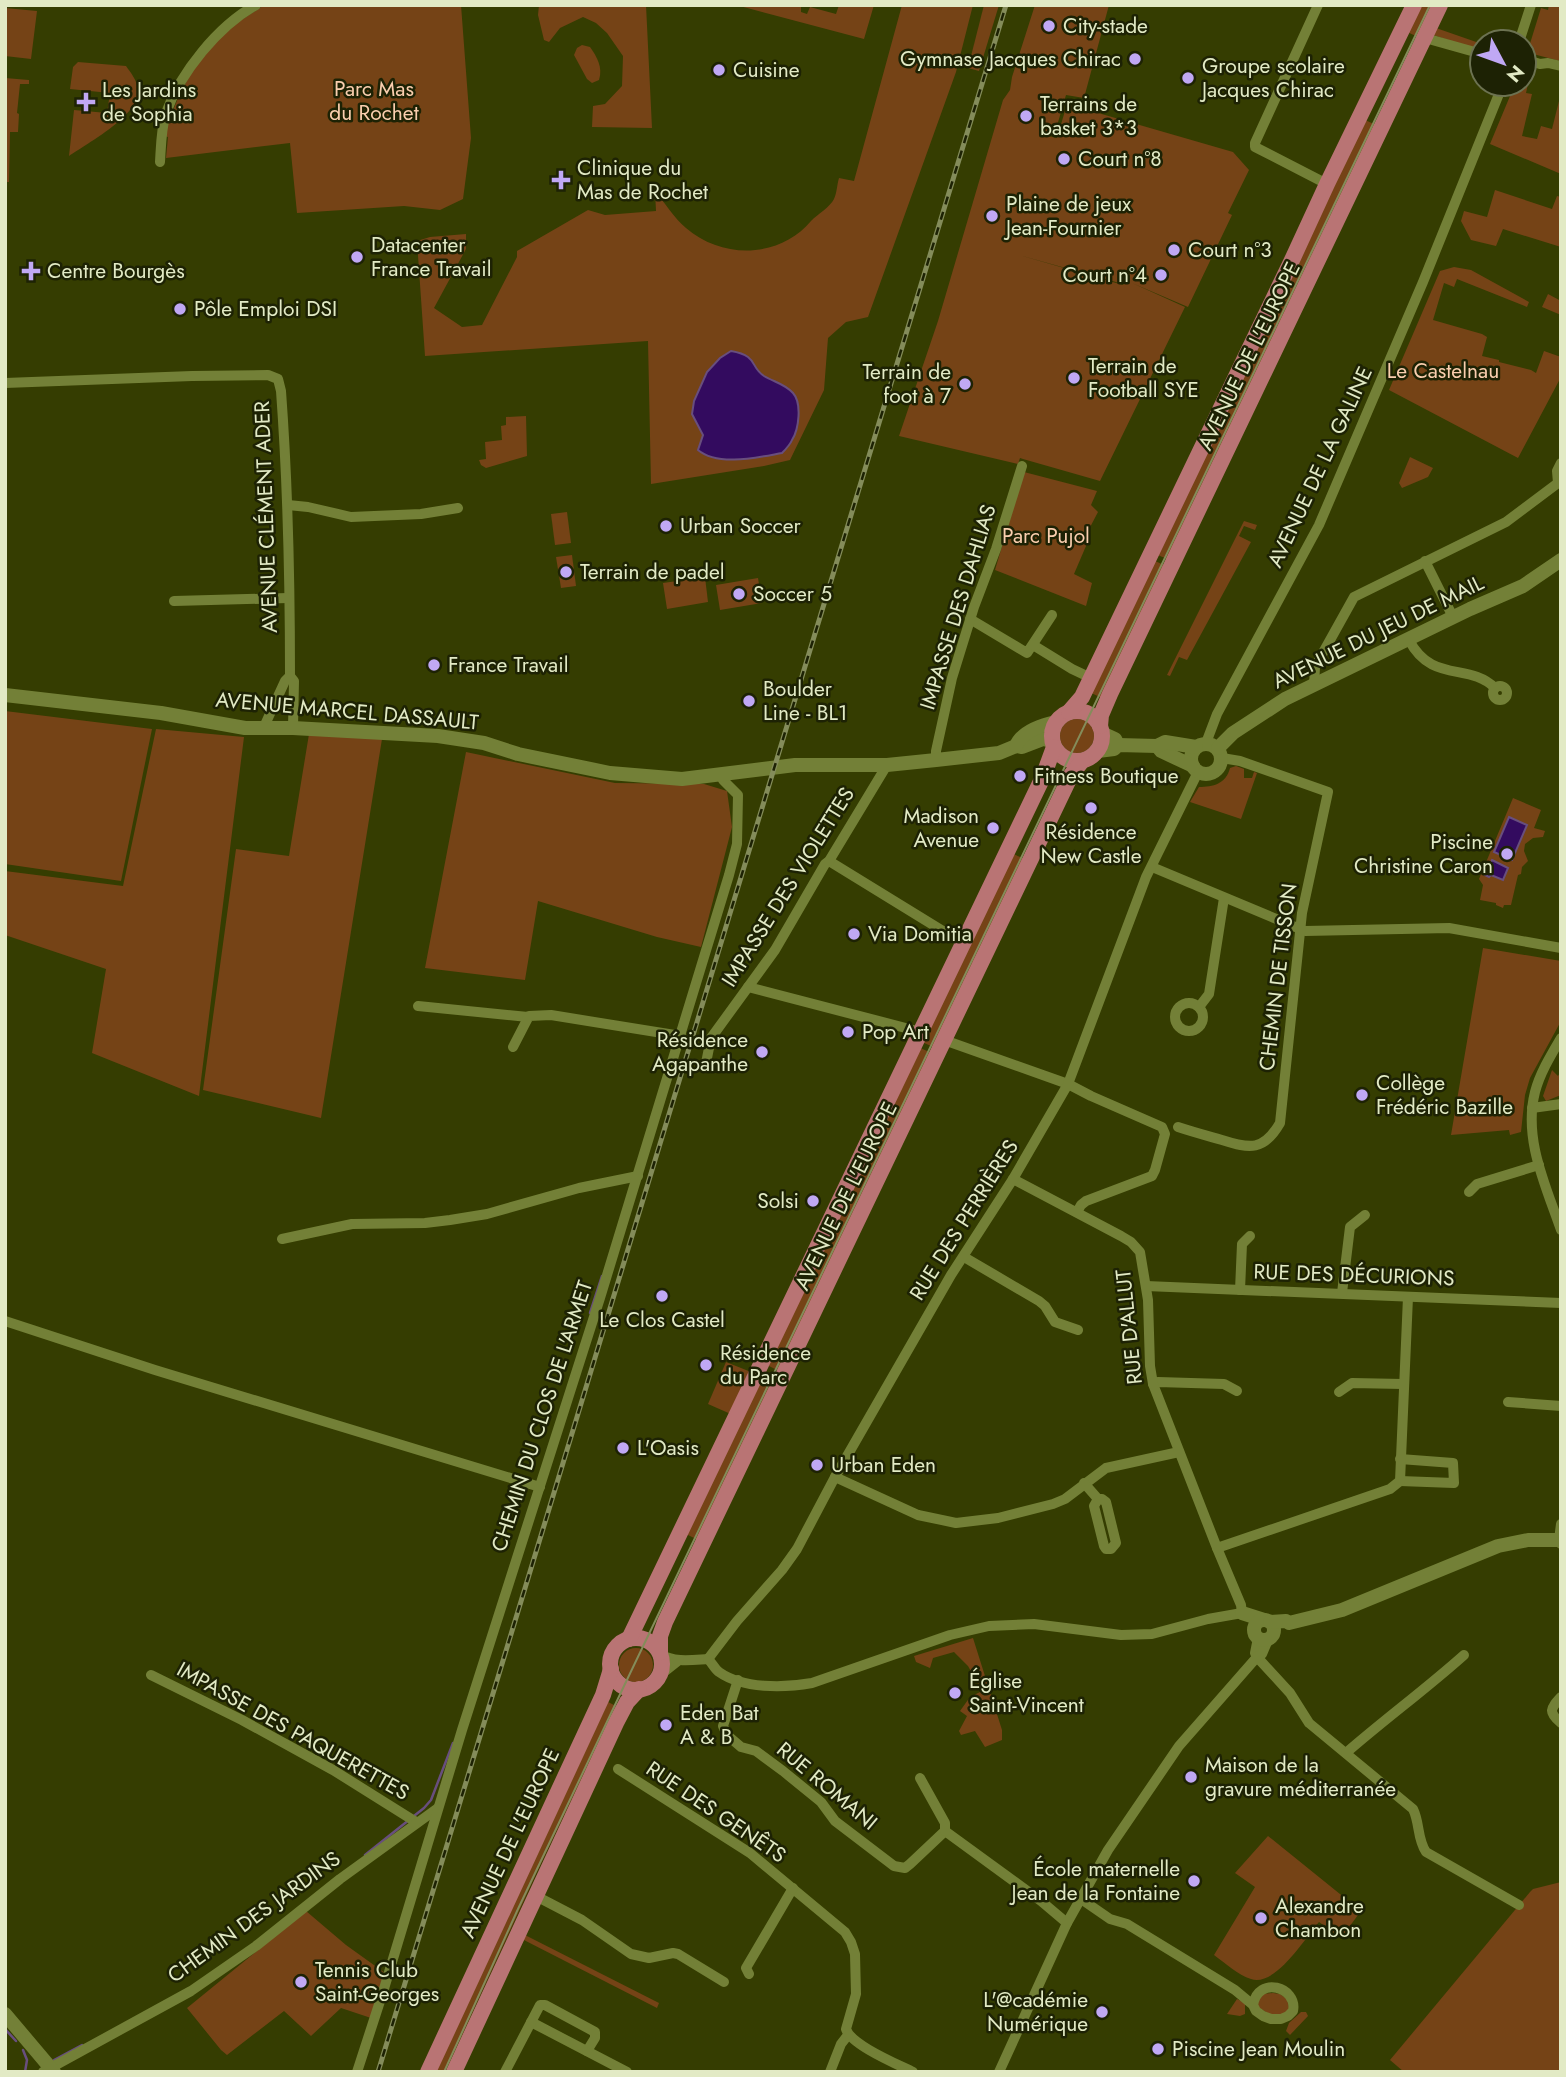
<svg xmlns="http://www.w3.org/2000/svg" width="1566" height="2077" font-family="Jost,sans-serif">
	<rect width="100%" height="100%" fill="#353d01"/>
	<g fill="#754316" fill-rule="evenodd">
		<path d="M264,5h197l10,133 -8,61 -23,11 -36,-4 -107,7 -7,-70 -124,15 2,-21 -4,-1c10,-34 27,-69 51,-95 13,-14 34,-25 49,-36z"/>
		<path d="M539,5h107l6,123 -60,-1 1,-21 12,-2 17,-18 1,-30 -16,-23 -11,-10 -13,-6 -23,11 -11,14 -5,-2 -6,-25z"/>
		<path d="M736,5h65v7l6,2 3,-7 26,7 3,-9h35l-10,34z"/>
		<path d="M902,5h71l-17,67 -88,245 -22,5 -18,16 -4,52 -34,70 -26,6 -113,18 -3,-143 -223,15 -8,-115 13,-4 36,-3v15l-32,59 28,19 20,-2 35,-68v-6l71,-41 17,5 51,-4 -1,-20c10,12 19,27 31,37 37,32 94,30 125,-7 7,-7 19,-14 23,-22 3,-6 3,-15 5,-21l15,3z"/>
		<path d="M984,5h15l-20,66 -11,-3z"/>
		<path d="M1035,5h74l-25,93 -18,-3 -12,41 -11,-1 14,3 10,-34 166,48 16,18 -21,43 4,2 -44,92 -56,-24 53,24 -85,174 -77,-22 -3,-1 -2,6 -119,-28 39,-115 65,-221 7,-10 2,-13zM1019,255l104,29 2,-5 2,1 -4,5z"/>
		<path d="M1417,5h15l-14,32 -13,-6z"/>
		<path d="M1549,5h12l-1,56 -27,-7 -5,-4 13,-42 7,2z"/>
		<path d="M5,8l32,3 -6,48 -26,-3z"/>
		<path d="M1436,28l46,16v7l-49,-16z"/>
		<path d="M582,45l8,2c7,10 13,20 9,33l-7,3 -5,-4 -13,-24 3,-7z"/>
		<path d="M78,62l48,4c5,7 11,14 12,24 2,25 -50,53 -69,66l5,-46 33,3 3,-20 -40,-4 3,-22z"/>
		<path d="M5,78l24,2v4h-9l-3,29 2,1 -1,18h-8l-1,50h-4z"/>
		<path d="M1524,83l4,1 -2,9 6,1 -10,42 15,3 4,-13 11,3 7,-28h2v73l-71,-30 25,-60z"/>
		<path d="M1363,119l15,7 -208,434 -15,-6z"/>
		<path d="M1495,190l57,19 5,-13 4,1v50l-58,-18 -7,17 -25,-6 -10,-19 3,-10 23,6z"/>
		<path d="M1454,267l17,3 58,32 -2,5 -70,-28 -3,8 -10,-4 -11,37 49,14 5,3 -5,19 17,4v2l32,8 5,3 8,-22 17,6v20l-43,81 -129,-68 51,-119z"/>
		<path d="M1548,294l13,7v14l-19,-8z"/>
		<path d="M526,416l1,40 -41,12 -5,-3 -2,-5 7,-1 -1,-17 17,-2 -1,-14 5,-1v-8z"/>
		<path d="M1410,457l23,11 -5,9 -26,11 -3,-5z"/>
		<path d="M1024,472l73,19 -6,14 7,7 -11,21 2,6 -15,35 18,9 -6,23 -91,-36z"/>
		<path d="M567,512l4,31 -16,2 -4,-31z"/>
		<path d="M1244,521l13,4 -2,5 -11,-4 -5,10 12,6 -64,118 -8,-3 -9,19 -3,-1z"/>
		<path d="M572,555l4,31 -15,2 -5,-31z"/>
		<path d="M1151,559l17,8 -64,132 -17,-8z"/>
		<path d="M705,577l3,25 -41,7 -4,-26z"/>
		<path d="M758,578l4,25 -42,7 -4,-25z"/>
		<path d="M5,711l147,18 -31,152 -116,-17z"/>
		<circle cx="1077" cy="736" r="17"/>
		<path d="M156,729l88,8 -45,359 -107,-43 14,-84 -101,-34v-64l118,15z"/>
		<path d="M309,734l73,5 -61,379 -118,-28 33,-241 53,7z"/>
		<path d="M466,752l149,31 89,1 23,7 5,36 -31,120 -44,-10 -119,-36 -13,79 -100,-12z"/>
		<path d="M1236,766l8,3v9h8l2,-6 3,1 -16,46 -51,-17 9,-15c14,0 27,-3 31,-19z"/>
		<path d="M1513,798l28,12 -7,18 11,3 -2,6 -10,1 -8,6 -1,7 4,10 -6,6 -1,7 -3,1 -7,30h-7l-1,3 -7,-3v-2l-16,-3 3,-15 -4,-6z"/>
		<path d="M1011,853l16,7 -94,187 -13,-6z"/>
		<path d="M1483,948l78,13v60l-31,57 -5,17 -4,37 -11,3 -1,-5 -58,5z"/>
		<path d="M918,1047l16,7 -153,318 -16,-8z"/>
		<path d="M1552,1070l6,6 3,-5v24l-15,6 -3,-5z"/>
		<path d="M726,1362l25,10 -18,43 -25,-11z"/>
		<path d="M763,1370l15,8 -78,163 -16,-8z"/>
		<path d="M973,1638l29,92v10l-17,7 -10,-16 -14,4 -2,-4 8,-15 -7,-5 10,-14 12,-6 -14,-25 -14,-14 -21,6 -3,10 -14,-6 -2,-6z"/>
		<circle cx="636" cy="1665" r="17"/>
		<path d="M608,1702l8,4 -79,166 -92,200h-9z"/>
		<path d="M1268,1836l93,75 -20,27 -22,-16c-14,16 -43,65 -68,57 -13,-4 -26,-16 -37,-24l41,-68 -20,-14z"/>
		<path d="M1561,1882v190h-157l-14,-12 140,-168 3,-3z"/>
		<path d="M306,1911l40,34 39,28 -14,45 -30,-10 -30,28 -27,-25 -57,44 -6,-5 -34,-42z"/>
		<path d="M523,1934l136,69 -2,5 -137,-70z"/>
		<path d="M1273,1993l7,1 7,5 3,12 -16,6 -16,-10v-5l4,-8z"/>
		<path d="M1237,1999l8,4v11l-5,2 -13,-2z"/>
		<path d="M1301,2012h5l2,4 -18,19 -4,-4 3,-8z"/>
	</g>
	<g fill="#330b5f" stroke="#684e7e" stroke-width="2">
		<path d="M731,351c28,5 18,15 33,25 10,6 21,8 29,17 9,10 6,36 -1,47 -2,5 -6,9 -10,13 -23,4 -64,14 -84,-3l5,-15 -11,-21 2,-13 13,-29 13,-14z"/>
		<path d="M1509,817l18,8 -15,35 -18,-8z"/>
		<path d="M1492,860l16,8 -5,12 -12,-5 -2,2 -4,-2z"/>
	</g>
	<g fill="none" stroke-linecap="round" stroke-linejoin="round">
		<g stroke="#684e7e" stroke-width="2.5">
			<path d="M590,1313l12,-37"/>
			<path d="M365,1855l59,-47 7,-8 22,-57"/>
			<path d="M5,2029l11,12"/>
			<path d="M23,2050l4,10 -2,12"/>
			<path d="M54,2060l28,-15"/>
		</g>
		<g stroke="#738037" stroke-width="10">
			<path d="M1318,5l-63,138v4l72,37"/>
			<path d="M1425,38l57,16"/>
			<path d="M1519,42l12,-37"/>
			<path d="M1524,59l16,5 8,-1 13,3"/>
			<path d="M160,162c1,-16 1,-33 6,-49 14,-40 52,-87 90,-108"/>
			<path d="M5,383l187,-7 76,-1 10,4 3,12c7,95 9,190 9,285l4,5 -1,47"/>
			<path d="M288,505l20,2 43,10 70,-3 37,-6"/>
			<path d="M1425,561l28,56"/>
			<path d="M174,601l114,-3"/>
			<path d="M970,619l57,34 25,-38"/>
			<path d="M1409,640c23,44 60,22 86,48"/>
			<path d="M1033,645l39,24 19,9"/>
			<path d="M1314,686l1,-19 39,-70 152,-75 52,-39 -1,-12 4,-8"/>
			<circle cx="1500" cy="693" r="7"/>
			<path d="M263,729l22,-48 5,-5"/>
			<path d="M1206,743l11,-29 102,-189 104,-243 80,-198"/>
			<path d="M936,760v-9l16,-73 22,-71 22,-58 26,-83"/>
			<path d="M829,861l135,83"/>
			<path d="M1152,867l153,64 144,-3 112,20"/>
			<path d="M748,987l173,45"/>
			<circle cx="1189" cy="1017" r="14"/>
			<path d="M418,1006l110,11"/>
			<path d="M1199,1007l10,-13 15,-96"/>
			<path d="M1561,1038c-10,17 -21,35 -26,54 -12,47 11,94 26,138"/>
			<path d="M944,1040l124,44 23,12 71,31 3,7 -10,36 -3,6 -66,25 -5,4 -4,7"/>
			<path d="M513,1047l16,-31 22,-1 130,21"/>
			<path d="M705,1068l6,-30 64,-88 50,-86 4,-3 58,-96"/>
			<path d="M1532,1108l29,-4"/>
			<path d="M1178,1127c15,5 30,9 44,13 28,9 42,11 58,-17l22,-210 26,-121 -88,-31 -18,-3"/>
			<path d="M1469,1192l8,-8 62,-19"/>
			<path d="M282,1239l70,-15 73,-1 25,-3 37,-6 92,-26 59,-12"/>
			<path d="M964,1257l75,44 6,5 10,16 23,8"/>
			<path d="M1146,1286l415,17"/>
			<path d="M1240,1290l2,-46 8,-8"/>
			<path d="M1342,1293l8,-66 15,-12"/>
			<path d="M5,1321l150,49 385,117"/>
			<path d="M1153,1384l5,-2 66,2 13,7"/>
			<path d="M1339,1392l13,-9 51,1"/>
			<path d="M1508,1402l53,4"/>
			<path d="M835,1477l83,38 38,8 42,-5 55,-14 12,-5 41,-31 73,-16"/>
			<path d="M1400,1481l54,2 -1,-20 -53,-4"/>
			<path d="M1084,1483l14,16 -4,7 10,40 2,3h5l5,-6 -10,-41 -4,-3h-4"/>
			<path d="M1561,1544l-2,-4 2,-16"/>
			<path d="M1217,1548l173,-59 10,-8 8,-184"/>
			<path d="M660,1654c15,9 32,6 48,5"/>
			<path d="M1257,1657l33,36 19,30 104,86c7,14 4,30 13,43l93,53"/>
			<path d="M1257,1657l-2,-4 3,-15"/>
			<path d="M708,1659c4,4 7,10 11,13 24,17 65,16 93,11l138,-48 39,-9 45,-2 87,11 31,-1 56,-15 34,-6 -1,-8 -24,-57 -64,-164 -3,-18 -2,-66 -8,-48 -9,-10 -10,-6 -108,-57"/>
			<path d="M708,1659l29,-38 45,-51 15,-21 38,-72 116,-202 62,-96 55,-95 78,-207 52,-105"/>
			<path d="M151,1675l91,45 91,50 83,52"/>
			<path d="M660,1675l19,-15"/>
			<path d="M738,1680l-15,46 4,9 14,12 15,4 27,20 38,31 14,19 59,45 11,2 5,-4 35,-33 96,70 26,22"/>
			<path d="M1561,1697c-11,12 -13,15 0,26"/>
			<path d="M1346,1753c39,-34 80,-64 118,-98"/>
			<path d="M618,1769l132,84 95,79 6,10 4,12 1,40 -10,35c5,16 51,35 67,43"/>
			<path d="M920,1778l25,45v8"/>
			<path d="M534,1895l48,25 49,34 18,4 24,-5 5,1 46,28"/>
			<path d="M1081,1899l29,20 17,5 108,66 18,15 3,6 7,5 8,3h10l7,-3 5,-5c5,-24 -35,-36 -40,-6"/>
			<path d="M749,1974l-3,-6 47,-80"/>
			<path d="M531,2022l96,50"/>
			<path d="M43,2072l148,-81 65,-45 84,-67 98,-71"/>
			<path d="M357,2072l26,-80 79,-262 138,-432 129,-423 8,-31 1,-49 -15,-15 -2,-6"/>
			<path d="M505,2072l35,-67h5l50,27v6l-8,13"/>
			<path d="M830,2072l11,-28 7,-9"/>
			<path d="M999,2072l68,-149 41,-73 71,-104 78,-89 5,-3 6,-14"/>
		</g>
		<g stroke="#738037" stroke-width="14">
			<path d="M5,695l156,18 84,15h48l145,8 46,7 34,11 92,19 72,6 113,-14h92l49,-5 63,-7 17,-7 6,1 21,-8 9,2"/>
			<path d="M1102,733l13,6 3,6"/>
			<circle cx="1206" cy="759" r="15"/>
			<path d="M1016,746c6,-15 26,-21 40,-24"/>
			<path d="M1157,746l4,5 32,15"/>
			<path d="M1218,748l15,-15 52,-34 185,-90 53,-23 38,-26"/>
			<path d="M1098,751l16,-2 4,-4 39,1 8,-4 31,5"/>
			<path d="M1242,1613l22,7"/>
			<circle cx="1264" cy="1630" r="10"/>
			<path d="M1270,1622l16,-1 3,2 53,-13 156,-64 30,-6h33"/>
			<path d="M5,2014l49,58"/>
		</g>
		<g stroke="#b97474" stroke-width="16">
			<circle cx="1077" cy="736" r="25"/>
			<path d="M1069,712l13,-15 210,-437 35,-76 87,-179"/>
			<path d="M1100,726l1,-11 9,-21 330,-689"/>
			<circle cx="636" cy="1664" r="26"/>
			<path d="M629,1639l414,-862 11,-30"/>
			<path d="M660,1653v-17l5,-14 406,-847 11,-14"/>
			<path d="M428,2072l175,-377 8,-26"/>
			<path d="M454,2072l163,-351 10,-19 12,-13"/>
		</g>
		<path stroke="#848c5a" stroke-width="2" d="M444,2072l74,-163 106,-223 806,-1681"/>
		<defs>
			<path id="rail" d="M378,2072l628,-2067"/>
		</defs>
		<use href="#rail" stroke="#848c5a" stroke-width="5"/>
		<use href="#rail" stroke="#1d2204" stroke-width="2.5" stroke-dasharray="8" stroke-linecap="butt"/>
	</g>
	<g fill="#c0a8f4" stroke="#1d2204" stroke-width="2.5">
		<circle cx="1049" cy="26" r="7"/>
		<circle cx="1135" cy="59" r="7"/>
		<circle cx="719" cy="70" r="7"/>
		<circle cx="1188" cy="78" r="7"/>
		<path d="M82.5 91.5h7v7h7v7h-7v7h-7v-7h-7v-7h7z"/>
		<circle cx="1026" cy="116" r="7"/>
		<circle cx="1064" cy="159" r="7"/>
		<path d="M557.5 169.5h7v7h7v7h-7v7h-7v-7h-7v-7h7z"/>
		<circle cx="992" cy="216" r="7"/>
		<circle cx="1174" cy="250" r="7"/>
		<circle cx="357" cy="257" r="7"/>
		<path d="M27.5 260.5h7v7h7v7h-7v7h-7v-7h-7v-7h7z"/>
		<circle cx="1161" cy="275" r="7"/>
		<circle cx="180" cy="309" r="7"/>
		<circle cx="1074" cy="378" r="7"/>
		<circle cx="965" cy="384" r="7"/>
		<circle cx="666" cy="526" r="7"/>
		<circle cx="566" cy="572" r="7"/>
		<circle cx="739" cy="594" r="7"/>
		<circle cx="434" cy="665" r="7"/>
		<circle cx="749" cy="701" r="7"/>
		<circle cx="1020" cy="776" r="7"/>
		<circle cx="1091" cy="808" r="7"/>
		<circle cx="993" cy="828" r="7"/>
		<circle cx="1507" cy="854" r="7"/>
		<circle cx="854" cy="934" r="7"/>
		<circle cx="848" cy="1032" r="7"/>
		<circle cx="762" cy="1052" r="7"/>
		<circle cx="1362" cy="1095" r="7"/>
		<circle cx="813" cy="1201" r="7"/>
		<circle cx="662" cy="1296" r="7"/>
		<circle cx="706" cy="1365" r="7"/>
		<circle cx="623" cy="1448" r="7"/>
		<circle cx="817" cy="1465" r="7"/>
		<circle cx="955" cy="1693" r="7"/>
		<circle cx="666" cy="1725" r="7"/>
		<circle cx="1191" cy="1777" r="7"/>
		<circle cx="1194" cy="1881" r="7"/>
		<circle cx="1261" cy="1918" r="7"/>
		<circle cx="301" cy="1982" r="7"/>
		<circle cx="1102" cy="2012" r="7"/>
		<circle cx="1158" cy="2049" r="7"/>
	</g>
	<g text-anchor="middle" stroke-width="5" stroke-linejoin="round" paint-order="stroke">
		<g font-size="21" fill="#e2eac5" stroke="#1d2204" text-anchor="start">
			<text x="1063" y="33">City-stade</text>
			<text x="1121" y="66" text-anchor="end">Gymnase Jacques Chirac</text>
			<text x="1202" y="73">Groupe scolaire<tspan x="1202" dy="24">Jacques Chirac</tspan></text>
			<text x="733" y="77">Cuisine</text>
			<text x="102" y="97">Les Jardins<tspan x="102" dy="24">de Sophia</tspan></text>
			<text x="1040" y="111">Terrains de<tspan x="1040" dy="24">basket 3*3</tspan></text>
			<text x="1078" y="166">Court n°8</text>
			<text x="577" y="175">Clinique du<tspan x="577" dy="24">Mas de Rochet</tspan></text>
			<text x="1006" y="211">Plaine de jeux<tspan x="1006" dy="24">Jean-Fournier</tspan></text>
			<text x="371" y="252">Datacenter<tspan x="371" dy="24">France Travail</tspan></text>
			<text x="1188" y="257">Court n°3</text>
			<text x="47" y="278">Centre Bourgès</text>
			<text x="1147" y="282" text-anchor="end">Court n°4</text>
			<text x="194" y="316">Pôle Emploi DSI</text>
			<text x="1088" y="373">Terrain de<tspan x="1088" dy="24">Football SYE</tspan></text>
			<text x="951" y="379" text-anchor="end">Terrain de<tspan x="951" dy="24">foot à 7</tspan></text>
			<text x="680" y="533">Urban Soccer</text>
			<text x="580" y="579">Terrain de padel</text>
			<text x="753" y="601">Soccer 5</text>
			<text x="448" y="672">France Travail</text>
			<text x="763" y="696">Boulder<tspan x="763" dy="24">Line - BL1</tspan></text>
			<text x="1034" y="783">Fitness Boutique</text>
			<text x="979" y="823" text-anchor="end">Madison<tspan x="979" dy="24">Avenue</tspan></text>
			<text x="1091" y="839" text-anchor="middle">Résidence<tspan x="1091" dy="24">New Castle</tspan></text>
			<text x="1493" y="849" text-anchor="end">Piscine<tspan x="1493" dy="24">Christine Caron</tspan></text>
			<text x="868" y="941">Via Domitia</text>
			<text x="862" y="1039">Pop Art</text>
			<text x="748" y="1047" text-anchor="end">Résidence<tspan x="748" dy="24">Agapanthe</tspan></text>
			<text x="1376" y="1090">Collège<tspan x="1376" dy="24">Frédéric Bazille</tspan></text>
			<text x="799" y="1208" text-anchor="end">Solsi</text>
			<text x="662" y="1327" text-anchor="middle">Le Clos Castel</text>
			<text x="720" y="1360">Résidence<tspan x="720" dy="24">du Parc</tspan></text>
			<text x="637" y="1455">L'Oasis</text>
			<text x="831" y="1472">Urban Eden</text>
			<text x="969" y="1688">Église<tspan x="969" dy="24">Saint-Vincent</tspan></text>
			<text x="680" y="1720">Eden Bat<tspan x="680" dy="24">A &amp; B</tspan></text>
			<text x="1205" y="1772">Maison de la<tspan x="1205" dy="24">gravure méditerranée</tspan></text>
			<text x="1180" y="1876" text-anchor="end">École maternelle<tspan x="1180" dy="24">Jean de la Fontaine</tspan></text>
			<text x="1275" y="1913">Alexandre<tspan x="1275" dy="24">Chambon</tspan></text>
			<text x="315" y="1977">Tennis Club<tspan x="315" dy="24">Saint-Georges</tspan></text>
			<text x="1088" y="2007" text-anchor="end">L'@cadémie<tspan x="1088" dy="24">Numérique</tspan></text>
			<text x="1172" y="2056">Piscine Jean Moulin</text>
		</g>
		<g font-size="21" fill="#faceae" stroke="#1d2204">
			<text x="374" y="96">Parc Mas<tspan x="374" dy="24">du Rochet</tspan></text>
			<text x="1443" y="378">Le Castelnau</text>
			<text x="1046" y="543">Parc Pujol</text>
		</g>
		<g font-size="21" fill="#e2eac5" stroke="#1d2204">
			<text transform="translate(1249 356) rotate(-64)" y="7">AVENUE DE L'EUROPE</text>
			<text transform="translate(1320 467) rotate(-65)" y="7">AVENUE DE LA GALINE</text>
			<text transform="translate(266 517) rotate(-92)" y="7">AVENUE CLÉMENT ADER</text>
			<text transform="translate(958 607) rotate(-73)" y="7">IMPASSE DES DAHLIAS</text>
			<text transform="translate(1378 632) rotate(-26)" y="7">AVENUE DU JEU DE MAIL</text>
			<text transform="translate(347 711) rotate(5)" y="7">AVENUE MARCEL DASSAULT</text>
			<text transform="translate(788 887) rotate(-58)" y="7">IMPASSE DES VIOLETTES</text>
			<text transform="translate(1278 977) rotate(-83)" y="7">CHEMIN DE TISSON</text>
			<text transform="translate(846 1196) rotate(-64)" y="7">AVENUE DE L'EUROPE</text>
			<text transform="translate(964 1220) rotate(-58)" y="7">RUE DES PERRIÈRES</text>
			<text transform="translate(1354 1275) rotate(2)" y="7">RUE DES DÉCURIONS</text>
			<text transform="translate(1129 1327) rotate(-96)" y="7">RUE D'ALLUT</text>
			<text transform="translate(542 1416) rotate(-72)" y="7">CHEMIN DU CLOS DE L'ARMET</text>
			<text transform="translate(293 1731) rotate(29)" y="7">IMPASSE DES PAQUERETTES</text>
			<text transform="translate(827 1786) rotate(40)" y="7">RUE ROMANI</text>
			<text transform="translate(716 1812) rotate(34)" y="7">RUE DES GENÊTS</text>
			<text transform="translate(510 1843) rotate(-65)" y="7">AVENUE DE L'EUROPE</text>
			<text transform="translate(254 1917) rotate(-36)" y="7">CHEMIN DES JARDINS</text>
		</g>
	</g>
	<rect width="1566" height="2077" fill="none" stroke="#e2eac5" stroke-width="14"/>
	<g transform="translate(1503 63) rotate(131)"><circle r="33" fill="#1d2204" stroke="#6c7251" stroke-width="2"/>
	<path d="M0-5L12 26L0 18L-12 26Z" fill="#c0a8f4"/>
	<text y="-10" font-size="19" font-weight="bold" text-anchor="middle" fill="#e2eac5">N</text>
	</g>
</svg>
